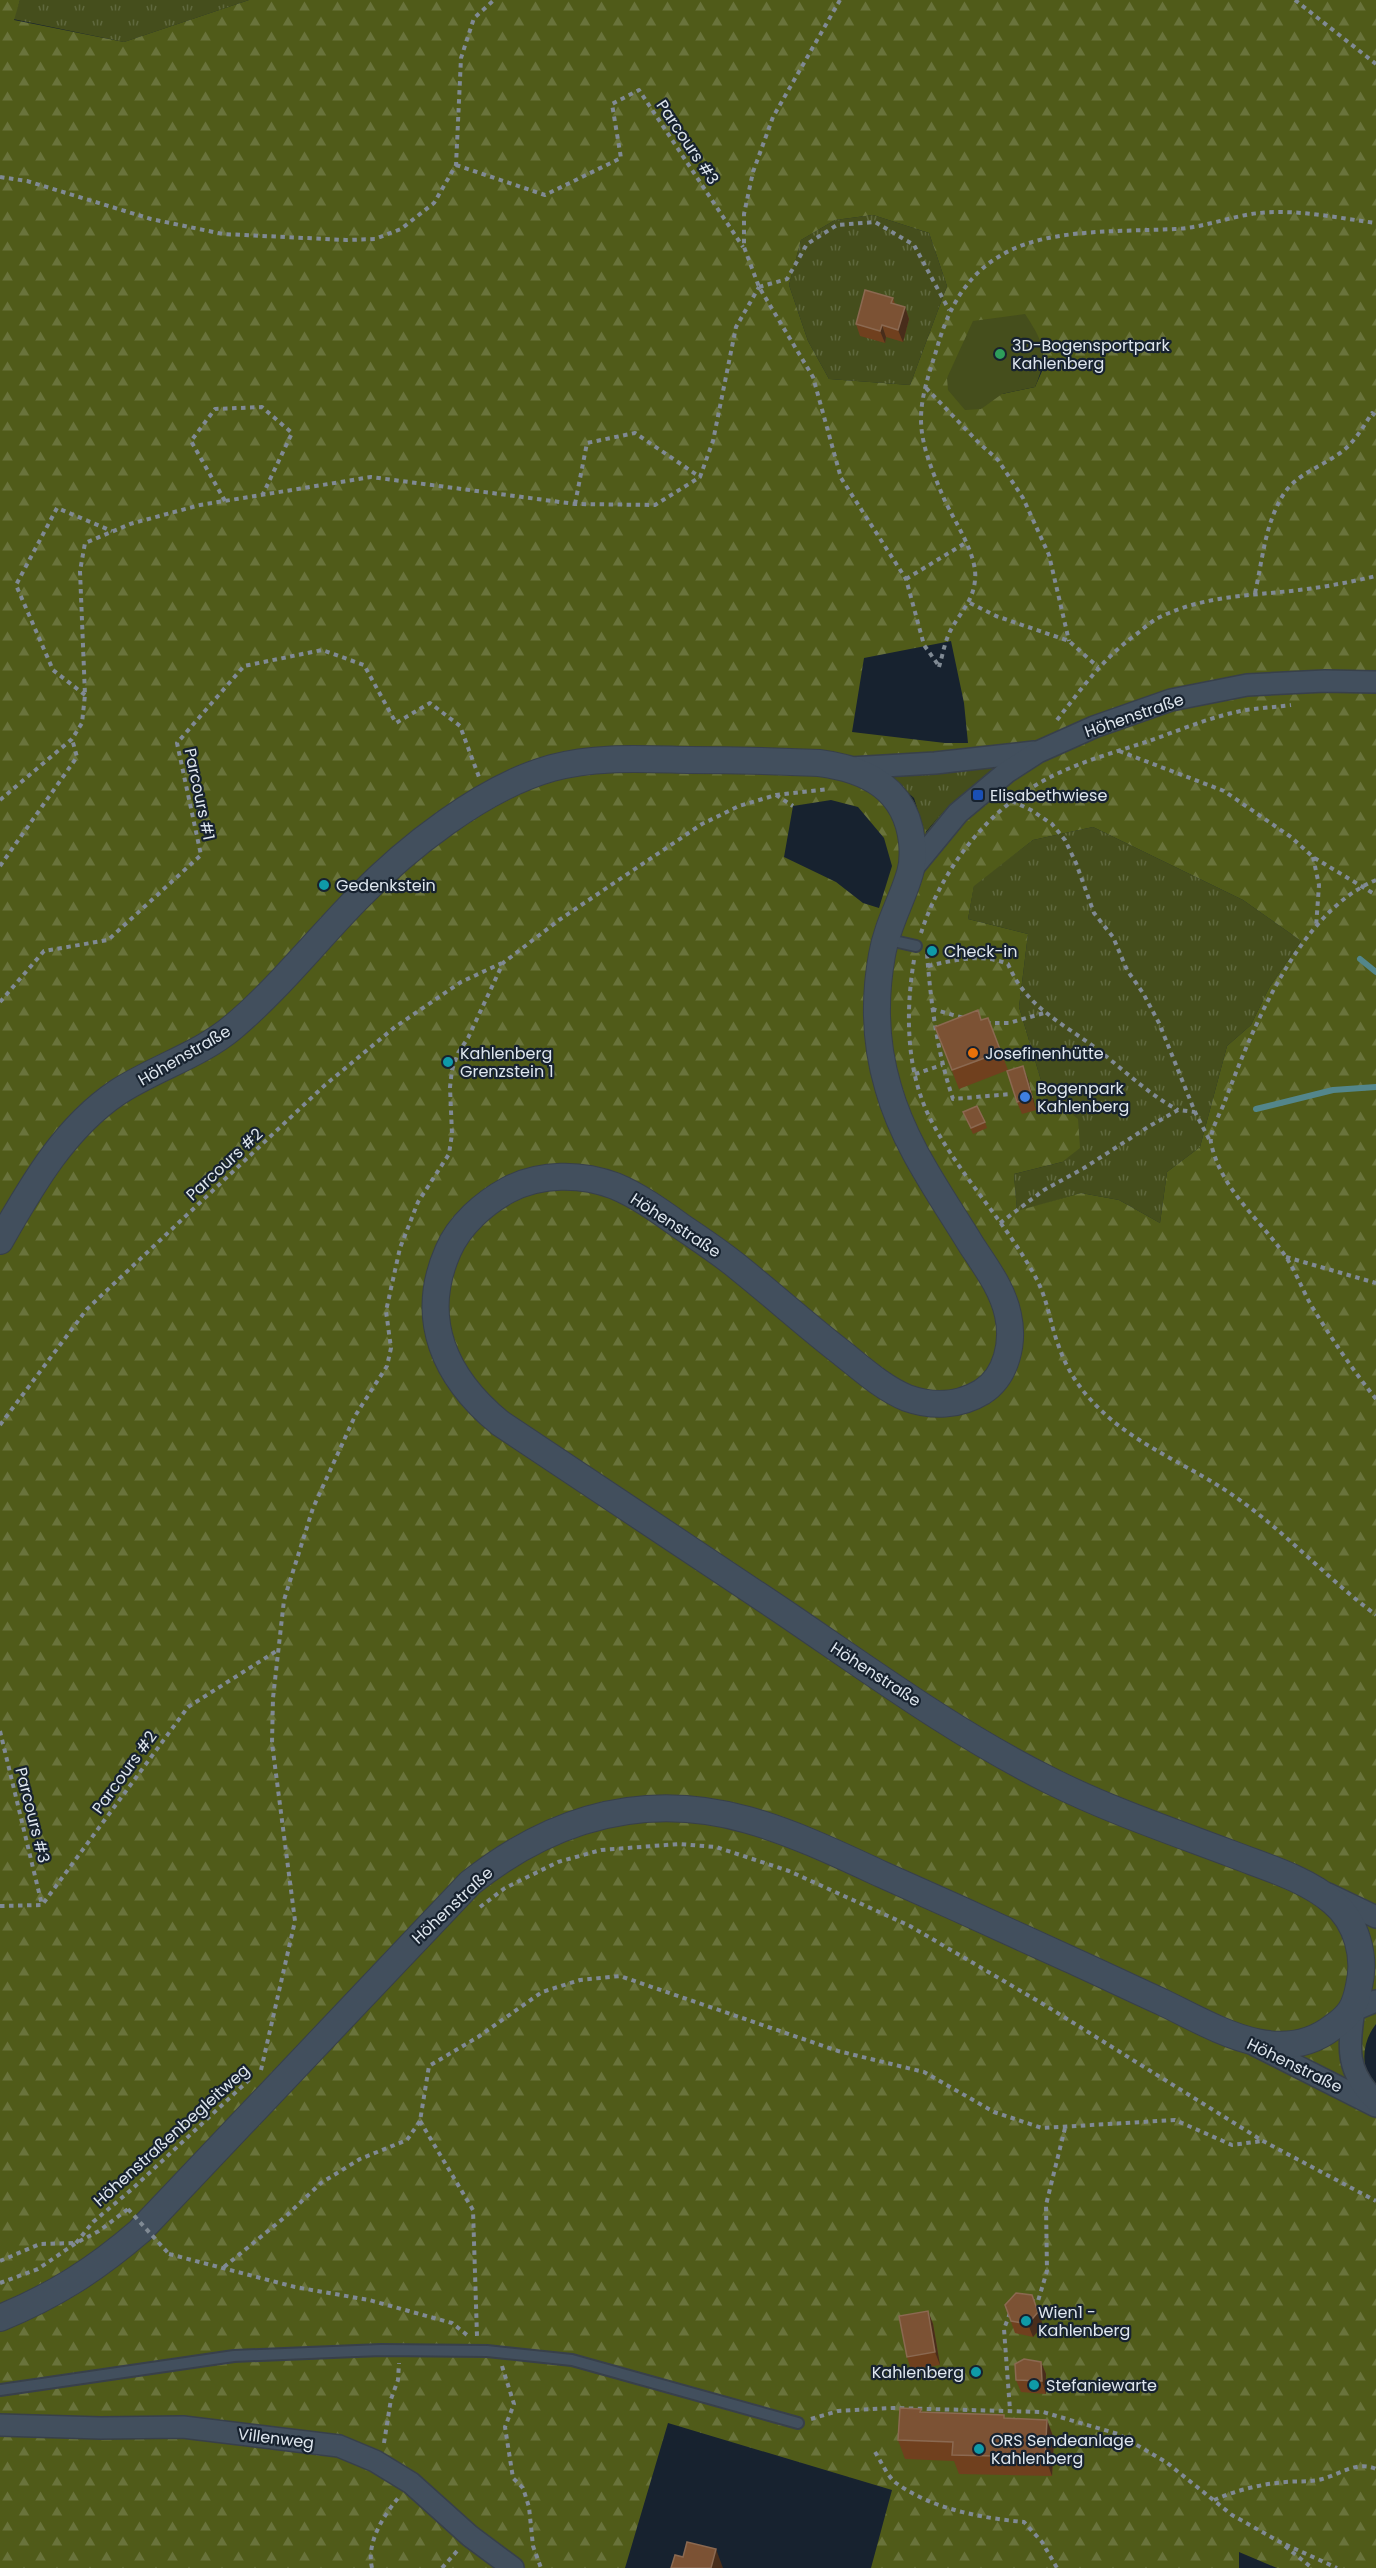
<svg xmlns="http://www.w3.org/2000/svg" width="1376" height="2568" font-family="Poppins,sans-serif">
	<defs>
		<pattern id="grass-tufts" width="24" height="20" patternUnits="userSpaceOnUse" patternTransform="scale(1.5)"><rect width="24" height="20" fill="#454e1c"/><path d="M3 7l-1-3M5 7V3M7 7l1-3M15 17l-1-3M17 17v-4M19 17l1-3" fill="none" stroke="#5f683d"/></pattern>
		<pattern id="forest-firs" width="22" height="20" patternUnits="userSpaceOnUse" patternTransform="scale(1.5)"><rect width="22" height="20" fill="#505b19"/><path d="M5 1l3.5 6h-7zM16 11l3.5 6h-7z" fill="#69733b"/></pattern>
	</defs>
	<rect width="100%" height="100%" fill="#17222f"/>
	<g fill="url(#grass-tufts)">
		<path d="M20,0h229l-125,42 -111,-23z"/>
		<path d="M873,215l56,18 18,53 -37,99 -81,-6 -21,-38 -19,-56 12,-45 34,-20z"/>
		<path d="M998,765l-58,50 -15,18 -11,-35 -23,-21 1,-4z"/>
		<path d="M1093,827l150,73 58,41 -32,47 -18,37 -24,21 -27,101 -33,25 -7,51 -41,-23 -38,-7 -64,19 -3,-38 48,-12 6,-51 -19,-4 -30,-100 9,-73 -60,-15 6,-34 59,-45z"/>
	</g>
	<path fill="url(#forest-firs)" fill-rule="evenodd" d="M0,0h20l-6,20 110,22 125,-42h1127v2024c-16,20 -15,47 0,66v478h-99l-38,-16v16h-368l21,-78 -224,-67 -43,145h-625zM873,215l56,18 18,53 -37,99 -81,-6 -21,-38 -19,-56 12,-45 34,-20zM1043,369l-8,18 -33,7zM951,641l13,62 4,40h-23l-93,-11 12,-74zM997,765l-57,50 -14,18c-10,-26 -10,-38 -35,-56l1,-4zM831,800l27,7 26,31 8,28 -13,42 -16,-5 -27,-21 -52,-25 9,-51zM1093,827l150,73 58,41 -32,47 -18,37 -24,21 -27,101 -33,25 -7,51 -41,-23 -38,-7 -64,18 -3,-37 48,-12 18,-14 -2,-29 -10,-8 -19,-4 -30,-100 9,-73 -60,-15 6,-33 59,-46z"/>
	<path fill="#454e1c" d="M1025,314c19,29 24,40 10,73l-33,7 -21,15 -16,1 -17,-20 -1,-12 26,-57z"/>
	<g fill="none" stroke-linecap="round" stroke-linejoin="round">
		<g stroke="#53868b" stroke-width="6">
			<path d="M1360,959l16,13"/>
			<path d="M1256,1109l77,-19 43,-3"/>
		</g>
		<defs>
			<g id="service">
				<path d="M885,939l31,7"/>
				<path d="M0,2390l234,-34 147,-6 106,1 85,9 226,63"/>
			</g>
			<g id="minor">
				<path d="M850,768l85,-5 99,-11"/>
				<path d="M911,870l47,-57 49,-41 31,-20 56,-25 77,-27 76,-15 78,-4 51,1"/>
				<path d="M1328,1894l48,23"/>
				<path d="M1255,2045l121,61"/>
				<path d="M1375,2100c-29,-29 -27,-52 -21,-90l22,-9"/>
				<path d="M0,2425l101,3 82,-1 156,19 36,15 36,22 59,53 43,32"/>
			</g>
			<path id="tertiary" d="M0,1241c31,-54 64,-113 118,-149 37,-24 82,-37 115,-65 45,-38 82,-85 123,-127 49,-51 127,-113 196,-132 44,-12 90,-9 136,-8 44,0 88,1 131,3 48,6 87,26 93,79 1,10 1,21 -2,31 -8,28 -23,52 -28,82 -8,44 -7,88 6,132 16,58 53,108 84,159 14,21 31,44 36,69 6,27 -1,61 -26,77 -23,14 -50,15 -75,6 -24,-10 -45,-29 -65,-45 -35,-27 -68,-57 -103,-85 -18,-15 -38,-28 -57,-41 -21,-15 -43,-31 -67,-41 -34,-13 -75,-13 -107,4 -24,13 -49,35 -60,61 -30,68 -3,127 52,172 94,63 188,125 282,188 87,59 174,123 269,170 58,29 120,50 181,73 33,13 73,24 101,48 24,20 33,55 26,84 -4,21 -9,29 -26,41 -54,42 -119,0 -171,-25 -31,-14 -62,-29 -93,-43 -63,-29 -125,-57 -188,-85 -43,-20 -87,-41 -133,-54 -103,-29 -196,-2 -278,63l-330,348c-44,38 -86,65 -140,87"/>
		</defs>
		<use href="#service" stroke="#38404a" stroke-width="14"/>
		<use href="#minor" stroke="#38404a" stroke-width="24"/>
		<use href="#tertiary" stroke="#38404a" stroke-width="28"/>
		<g stroke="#808a94" stroke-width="4" stroke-dasharray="4.5 4.5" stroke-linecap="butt">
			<path d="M840,0l-67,117 -20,55 -9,42v33l15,40 54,90 28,101 65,101 18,66 15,21"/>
			<path d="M1295,0l81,64"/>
			<path d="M456,165l89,30 76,-37 -9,-54 27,-14 104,157"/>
			<path d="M0,177l27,4 124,38 72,15 123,6 29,-1 26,-10 33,-26 22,-38 5,-107 13,-40 20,-18"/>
			<path d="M759,287l28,-8 20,-35 30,-19 38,-3 39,23 35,65"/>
			<path d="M926,388l54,56 18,16 25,38 26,57 20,86"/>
			<path d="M225,501l-34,-60 24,-32 47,-2 30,26 -29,61"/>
			<path d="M575,504l12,-61 48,-10 65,44"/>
			<path d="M906,579l61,-37"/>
			<path d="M1255,593c8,-35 10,-71 30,-101 13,-18 35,-25 52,-37 16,-10 25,-26 35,-42l4,3"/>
			<path d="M970,603l26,13 73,25 29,26"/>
			<path d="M939,667c3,-10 5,-21 9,-31 8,-20 25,-32 27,-56 3,-24 -20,-58 -30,-79 -11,-26 -24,-54 -24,-82 0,-24 9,-48 16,-71 35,-126 130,-114 238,-119 28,-1 56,-13 84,-16 39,-4 79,5 117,10"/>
			<path d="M85,695l-32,-25 -37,-85 41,-77 55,23"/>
			<path d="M1057,720c25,-32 47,-63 81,-87 7,-6 14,-12 22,-16 46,-22 90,-21 139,-27 26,-3 52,-8 77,-14"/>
			<path d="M1119,751l105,40 67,46 22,20 63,38"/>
			<path d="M776,795l17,11"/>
			<path d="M0,800l72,-61 10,-16 3,-28 -5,-124 5,-28 45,-19 70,-19 171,-28 204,27 80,1 45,-28 13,-36 23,-114 23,-40"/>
			<path d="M1012,801l19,9 21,14 13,16 11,23 18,50 19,24 14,33 16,23 16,30 36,89 15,29"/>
			<path d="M1313,857l6,28 -3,42"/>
			<path d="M0,866l77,-109 -5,-18"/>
			<path d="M1376,880c-77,32 -123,147 -151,221 -4,11 -16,31 -14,42 10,47 49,76 75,114 10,15 16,32 25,48 20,33 41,64 65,94"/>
			<path d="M921,933c19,-59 61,-117 115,-148 33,-20 73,-31 110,-43 32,-11 66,-26 100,-32 15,-2 30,-3 45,-5"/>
			<path d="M927,954c4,50 10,98 26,145l58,-5"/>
			<path d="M914,960c-9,54 -8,115 19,164 29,54 74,100 103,154 12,22 14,46 23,69 7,20 18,38 32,53 39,44 96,63 143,96 51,35 92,82 142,119"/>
			<path d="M928,966c27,-6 53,-13 80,-2 18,43 53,58 89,85 27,21 51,45 81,61"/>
			<path d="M0,1002l44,-51 64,-11 93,-85 -24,-112 67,-77 78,-16 42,15 32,58 34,-20 30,23 19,51"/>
			<path d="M932,1009l32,9"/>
			<path d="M986,1023h23l35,-10"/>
			<path d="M915,1074l27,-9"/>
			<path d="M1000,1223l44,-33 40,-22 64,-41 30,-17 17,2"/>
			<path d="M1286,1257l90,26"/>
			<path d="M0,1425l87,-116 238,-224 70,-58 66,-45 41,-19"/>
			<path d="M0,1731l42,174"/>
			<path d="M0,1906l42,-1 146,-198 90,-57"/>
			<path d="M480,1907l25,-19 53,-26 43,-12 78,-6 37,3 73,24 121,55 133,78 220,137 113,60"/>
			<path d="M261,2070l34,-149 -23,-178 1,-45 11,-98 29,-92 42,-92 32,-50 4,-18 -5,-37 14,-63 18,-46 31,-48 3,-20 -2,-47 2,-17 6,-17 10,-15 35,-75 56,-43 143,-96 37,-18 37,-11 53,-6"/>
			<path d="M420,2121l53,89 4,126"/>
			<path d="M76,2243l17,-21 38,-32 119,-111"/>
			<path d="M169,2254l126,33 74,13 83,23 15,12"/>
			<path d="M0,2261l40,-17 35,-1"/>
			<path d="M224,2267l61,-50 36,-34 39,-24 47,-19 13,-19 9,-55 49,-29 64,-45 38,-12 40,-4 218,75 86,21 70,40 48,16 133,-8 57,25 30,-4"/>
			<path d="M0,2283l38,-14 38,-26 23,-12 29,-22"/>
			<path d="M1030,2301h8l9,-30 -1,-66 19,-77"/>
			<path d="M1010,2313l-6,16 6,81"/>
			<path d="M502,2366l12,38 -9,23 8,51 10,10 6,19 4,39 8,22"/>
			<path d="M811,2419l27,-8 55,-3 150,4 75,22 48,28 66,53 48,27 57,26"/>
			<path d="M384,2443l7,-44 7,-19 1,-17"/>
			<path d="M875,2452c6,9 12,24 21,31 36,26 85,35 128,39l18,20 15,26"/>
			<path d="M1214,2500c23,-10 47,-16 72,-18 11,-1 22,0 32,-2 20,-4 38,-20 58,-11"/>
			<path d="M1285,2546l27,22"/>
			<path d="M372,2568c-6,-25 11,-52 27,-71"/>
			<path d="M442,2568l16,-18"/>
		</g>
		<use href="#service" stroke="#424f5d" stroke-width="10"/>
		<use href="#minor" stroke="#424f5d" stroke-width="21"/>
		<use href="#tertiary" stroke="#424f5d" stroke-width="26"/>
		<path stroke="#808a94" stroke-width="4" stroke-dasharray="4.5 4.5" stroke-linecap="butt" d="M128,2209l41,45"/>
	</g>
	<g fill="#70401e">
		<path d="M893,298l2,6 10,3 4,12 -6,23 -17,-5 -1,6 -25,-7 -4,-12z"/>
		<path d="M981,1020l20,32 7,18 -49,19 -24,-62z"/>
		<path d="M1028,1079l8,31 -14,4 -5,-12z"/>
		<path d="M963,1112l22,10 2,6 -14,6z"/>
		<path d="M1005,2305l38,20 -10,12 -18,-4z"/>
		<path d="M928,2311l5,13 7,41 -29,5 -4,-13z"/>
		<path d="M1041,2362l5,12v20l-25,-2 -5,-12z"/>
		<path d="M921,2409l1,3 84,6 41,2 7,19 -2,37 -93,-2 -5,-13 -49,-2 -7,-19z"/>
	</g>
	<g fill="#482d1b">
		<path d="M905,307l4,12 -6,23 -5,-12z"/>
		<path d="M882,325l4,12 -1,6 -5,-12z"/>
		<path d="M1023,1066l5,13 8,31 -4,-13z"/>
		<path d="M1032,2295l11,30 -10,12 -5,-13z"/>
		<path d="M928,2311l5,13 7,41 -5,-13z"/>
		<path d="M1041,2362l5,12v20l-4,-13z"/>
		<path d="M1047,2420l7,19 -2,37 -7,-19z"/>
		<path d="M716,2549l7,19h-12z"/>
	</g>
	<g fill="#7c5234" stroke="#8b6951" stroke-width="1.5">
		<path d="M865,290l28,8 -2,5 14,4 -7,23 -16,-5 -2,6 -24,-7z"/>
		<path d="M978,1010l3,10 7,-2 13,34 -49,18 -17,-43z"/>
		<path d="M1023,1066l9,31 -15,5 -10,-31z"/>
		<path d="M977,1106l8,16 -14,6 -8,-16z"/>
		<path d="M1016,2293l16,2 6,17 -10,12 -17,-3 -6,-16z"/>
		<path d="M928,2311l7,41 -28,5 -8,-41z"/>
		<path d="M1024,2359l17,3 1,19 -26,-1 -1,-16z"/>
		<path d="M900,2408l21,1 -1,3 84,3v3l43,2 -2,37 -93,-2 1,-13 -55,-2z"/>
		<path d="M687,2542l29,7 -5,19h-40l4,-13 8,2z"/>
	</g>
	<circle fill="#2e9e5b" stroke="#17222f" stroke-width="2" cx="1000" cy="354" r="6"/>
	<rect fill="#1a4fb4" stroke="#17222f" stroke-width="2" x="972" y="789" width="12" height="12" rx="3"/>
	<g fill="#0f9aa8" stroke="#17222f" stroke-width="2">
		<circle cx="324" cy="885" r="6"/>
		<circle cx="932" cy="951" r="6"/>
		<circle cx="448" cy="1062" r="6"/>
		<circle cx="1026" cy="2321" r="6"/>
		<circle cx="976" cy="2372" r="6"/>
		<circle cx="1034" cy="2385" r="6"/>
		<circle cx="979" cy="2449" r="6"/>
	</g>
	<circle fill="#e8710a" stroke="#17222f" stroke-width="2" cx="973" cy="1053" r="6"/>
	<circle fill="#3f7fe0" stroke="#17222f" stroke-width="2" cx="1025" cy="1097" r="6"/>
	<g text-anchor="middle" stroke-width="4.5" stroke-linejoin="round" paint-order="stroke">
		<g font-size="16" fill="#dee6ee" stroke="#17222f">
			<text transform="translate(688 142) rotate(56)" y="6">Parcours #3</text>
			<text transform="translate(1134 715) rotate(-19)" y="6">Höhenstraße</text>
			<text transform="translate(200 794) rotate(78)" y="6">Parcours #1</text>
			<text transform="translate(184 1055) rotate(-30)" y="6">Höhenstraße</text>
			<text transform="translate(224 1164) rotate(-43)" y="6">Parcours #2</text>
			<text transform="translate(676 1225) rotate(33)" y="6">Höhenstraße</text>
			<text transform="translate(876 1674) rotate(33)" y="6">Höhenstraße</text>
			<text transform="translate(124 1772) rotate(-54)" y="6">Parcours #2</text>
			<text transform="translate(33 1815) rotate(76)" y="6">Parcours #3</text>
			<text transform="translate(452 1905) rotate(-43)" y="6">Höhenstraße</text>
			<text transform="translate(1295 2065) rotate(26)" y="6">Höhenstraße</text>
			<text transform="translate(171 2135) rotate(-42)" y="6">Höhenstraßenbegleitweg</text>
			<text transform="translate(276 2438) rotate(7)" y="6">Villenweg</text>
		</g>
		<g font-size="16" fill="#dee6ee" stroke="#17222f" text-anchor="start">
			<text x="1012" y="351">3D-Bogensportpark<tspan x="1012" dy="18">Kahlenberg</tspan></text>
			<text x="990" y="801">Elisabethwiese</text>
			<text x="336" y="891">Gedenkstein</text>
			<text x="944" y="957">Check-in</text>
			<text x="460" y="1059">Kahlenberg<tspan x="460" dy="18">Grenzstein 1</tspan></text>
			<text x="985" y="1059">Josefinenhütte</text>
			<text x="1037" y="1094">Bogenpark<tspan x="1037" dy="18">Kahlenberg</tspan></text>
			<text x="1038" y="2318">Wien1 -<tspan x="1038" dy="18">Kahlenberg</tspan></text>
			<text x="964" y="2378" text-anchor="end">Kahlenberg</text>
			<text x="1046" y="2391">Stefaniewarte</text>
			<text x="991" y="2446">ORS Sendeanlage<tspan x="991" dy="18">Kahlenberg</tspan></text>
		</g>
	</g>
</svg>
